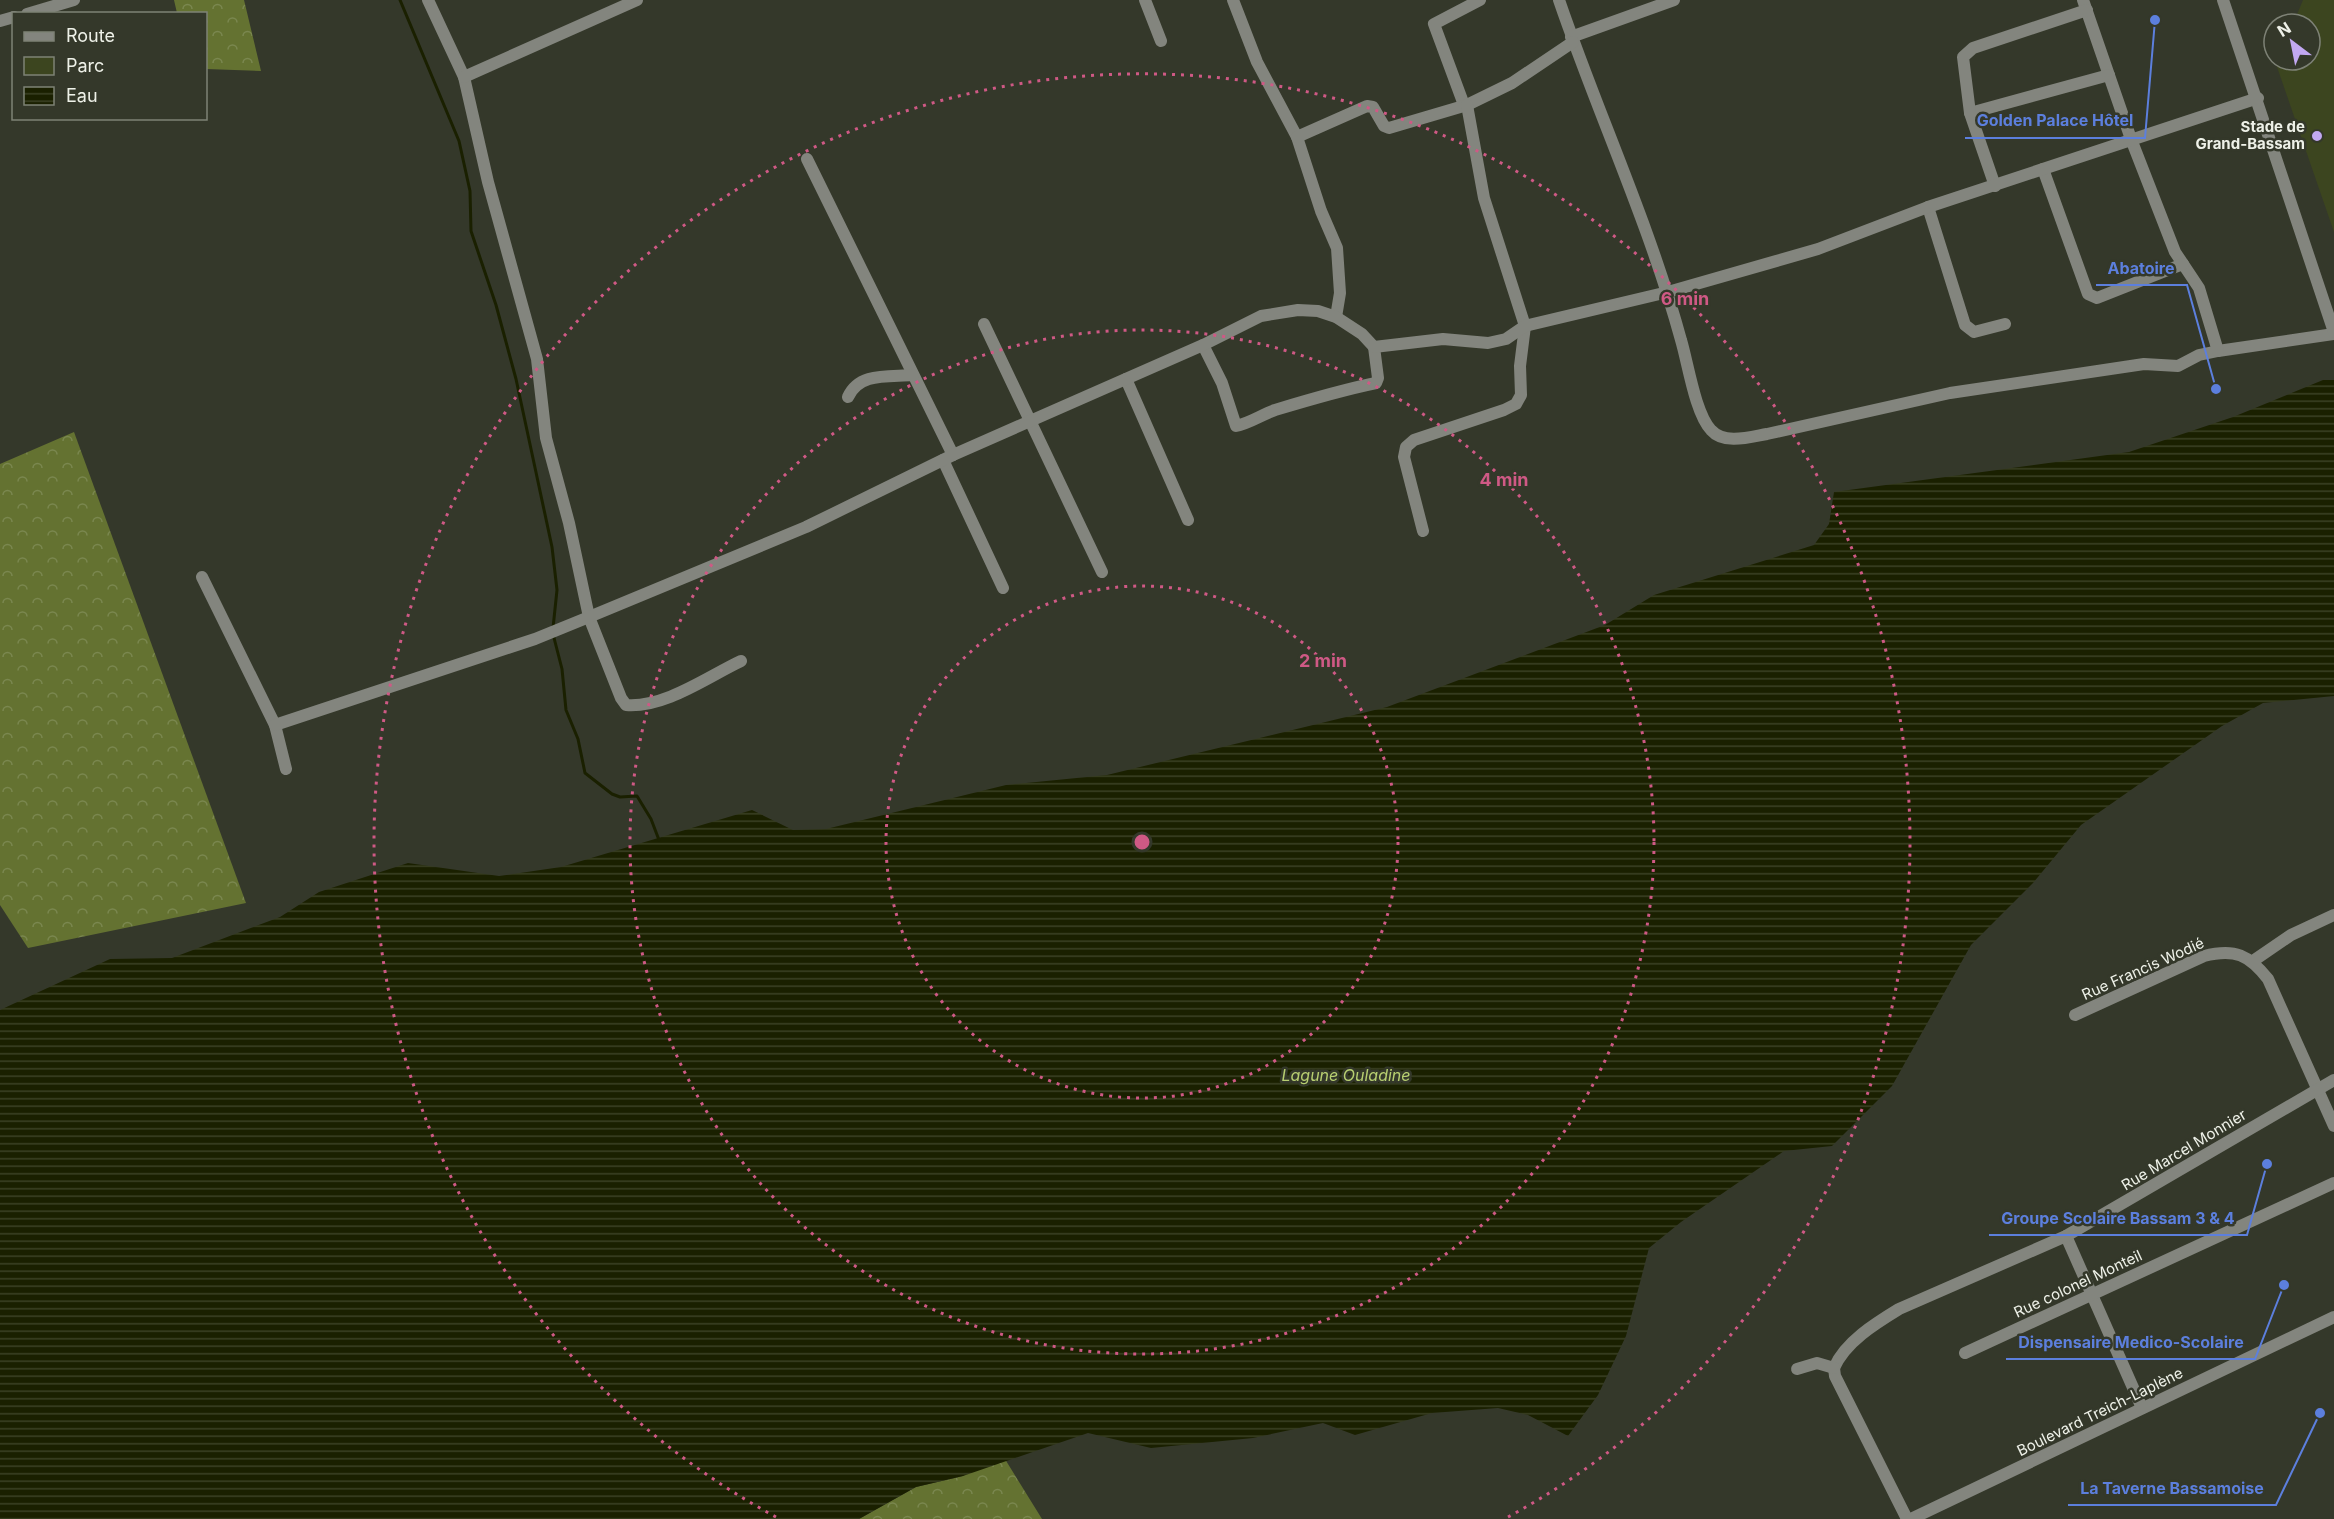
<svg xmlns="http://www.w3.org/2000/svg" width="2334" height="1519" font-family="Inter,sans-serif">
	<defs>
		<pattern id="forest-crowns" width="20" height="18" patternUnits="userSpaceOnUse" patternTransform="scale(1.5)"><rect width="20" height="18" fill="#647231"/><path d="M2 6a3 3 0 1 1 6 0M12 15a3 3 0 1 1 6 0" fill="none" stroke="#7a874f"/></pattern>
		<pattern id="water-rules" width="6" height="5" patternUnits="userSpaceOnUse" patternTransform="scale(1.5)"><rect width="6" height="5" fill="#1a2000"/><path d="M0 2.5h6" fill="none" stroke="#3c4125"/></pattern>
	</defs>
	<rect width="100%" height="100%" fill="#34382a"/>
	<g fill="url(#forest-crowns)">
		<path d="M174,0h70l17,71 -55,-2v-55l-29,-1z"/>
		<path d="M74,432l172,471 -218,45 -28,-43v-441z"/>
		<path d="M1000,1451l42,68h-183l57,-32 47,-11z"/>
	</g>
	<path fill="#3c451f" d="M2303,0h31v232l-58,-168 1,-4h33v-36h-17z"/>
	<path fill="url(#water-rules)" d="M2323,380h11v316l-71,7 -41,23 -141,99 -48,58 -62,62 -79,141 -60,60 -48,5 -103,71 -32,26 -23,88 -28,59 -30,41 -40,-21 -30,-7 -66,5 -77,22 -32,-12 -70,15 -102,10 -63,-15 -125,43 -47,11 -57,32h-859v-509l110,-51 62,-1 108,-41 39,-25 89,-29 91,13 62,-9 191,-57 41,20 33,-1 180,-44 101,-10 280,-68 218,-82 49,-30 160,-50 15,-21 5,-32 295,-40 104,-35z"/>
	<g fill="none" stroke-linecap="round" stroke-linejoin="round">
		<g stroke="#1a2000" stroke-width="3">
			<path d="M400,0l59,141 11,50 1,40 25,74 20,74 36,168 5,43 -4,38"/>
			<path d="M553,634l9,35 4,41 12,29 7,34 27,21 8,3 17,-1 14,23 8,21"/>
		</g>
		<g stroke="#83857e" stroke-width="12">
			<path d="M428,0l36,77 24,105 49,177 9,79 23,85 20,94 32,81 5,7c39,3 81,-28 115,-44"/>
			<path d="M1145,0l16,41"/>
			<path d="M1233,0l24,62 40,75 24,74 16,37 3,45 -4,24"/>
			<path d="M1559,0c39,114 90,223 122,340 7,23 14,73 30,90 13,15 39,7 56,4l183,-41 194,-29 34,2 21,-11 19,-4 116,-17"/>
			<path d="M2083,0l48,139 44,113 24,36 19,63"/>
			<path d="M1571,37l103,-37"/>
			<path d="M464,77l173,-77"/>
			<path d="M1464,105l-30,-81 46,-24"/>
			<path d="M1970,113l139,-38"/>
			<path d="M1297,137l70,-31 6,1 11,19 5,2 78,-23 45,-22 61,-41"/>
			<path d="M807,159l146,296"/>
			<path d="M2043,169l45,125 9,4 86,-34"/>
			<path d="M1995,186l-25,-73 -7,-56 10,-9 114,-38"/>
			<path d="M1928,207l37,118 9,7 31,-8"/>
			<path d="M984,324l118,248"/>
			<path d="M1203,345l19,38 14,43c14,-3 25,-11 39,-16 33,-10 67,-20 101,-27l2,-5 -4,-31"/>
			<path d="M1126,379l62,141"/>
			<path d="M848,397c11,-25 40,-20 65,-22"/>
			<path d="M943,460l60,128"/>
			<path d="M1423,531l-19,-74 2,-10 8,-7 90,-30 12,-6 5,-9 -1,-29 5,-40 -41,-128 -17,-93"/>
			<path d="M202,577l73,148 11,44"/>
			<path d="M275,725l260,-86 54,-22 217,-90 147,-72 250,-110 58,-29 37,-6 20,1 18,6 26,17 12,13 69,-8 45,4 18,-4 19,-13 143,-34 150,-43 110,-42 330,-109"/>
			<path d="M2253,961l38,-26 43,-20"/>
			<path d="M2075,1015l129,-59c31,-8 45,-1 64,23l66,147"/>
			<path d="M2066,1236l76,172"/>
			<path d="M1965,1353l369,-170"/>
			<path d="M1834,1368c11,-26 42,-45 65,-59l167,-73 268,-156"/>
			<path d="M1834,1368l1,8 72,143"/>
			<path d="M1797,1369l20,-6 17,5"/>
		</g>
		<g stroke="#83857e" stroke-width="12">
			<path d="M2223,0l111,332"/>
			<path d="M27,14l47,-14"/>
			<path d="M0,21l14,-4"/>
			<path d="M1911,1519l423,-202"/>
		</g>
	</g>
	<g fill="none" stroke="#cf5985" stroke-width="3" stroke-dasharray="3 6">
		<circle cx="1142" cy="842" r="256"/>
		<circle cx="1142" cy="842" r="512"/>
		<path d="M776 1517A768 768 0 1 1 1508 1517"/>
	</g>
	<circle fill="#c2a8f2" stroke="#34382a" stroke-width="2" cx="2317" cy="136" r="6"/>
	<g text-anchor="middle" stroke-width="5" stroke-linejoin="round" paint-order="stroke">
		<g font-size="15" font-weight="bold" fill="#eef1e8" stroke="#34382a" text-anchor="end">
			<text x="2305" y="132">Stade de<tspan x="2305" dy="17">Grand-Bassam</tspan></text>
		</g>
		<g font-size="15" fill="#eef1e8" stroke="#34382a">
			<text transform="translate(2143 969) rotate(-24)" y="5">Rue Francis Wodié</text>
			<text transform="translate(2184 1150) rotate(-31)" y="5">Rue Marcel Monnier</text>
			<text transform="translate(2078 1284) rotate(-25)" y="5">Rue colonel Monteil</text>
			<text transform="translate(2100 1412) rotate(-26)" y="5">Boulevard Treich-Laplène</text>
		</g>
		<g font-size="16" font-style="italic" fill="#b8cf71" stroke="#34382a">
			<text x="1346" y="1081">Lagune Ouladine</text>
		</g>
	</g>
	<circle cx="1142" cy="842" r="9" fill="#cf5985" stroke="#34382a" stroke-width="3"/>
	<g font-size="18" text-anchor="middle" font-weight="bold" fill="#cf5985" stroke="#34382a" stroke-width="5" stroke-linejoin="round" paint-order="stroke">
		<text x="1685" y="305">6 min</text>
		<text x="1504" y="486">4 min</text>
		<text x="1323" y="667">2 min</text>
	</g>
	<path fill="none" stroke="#5c7fdd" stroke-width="2" d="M2155 20L2145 138H1965M2216 389L2187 285H2096M2267 1164L2247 1235H1989M2284 1285L2255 1359H2006M2320 1413L2276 1505H2068"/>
	<g fill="#5c7fdd" stroke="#34382a" stroke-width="2">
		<circle cx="2155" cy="20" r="6"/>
		<circle cx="2216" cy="389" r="6"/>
		<circle cx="2267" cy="1164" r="6"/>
		<circle cx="2284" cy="1285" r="6"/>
		<circle cx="2320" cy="1413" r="6"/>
	</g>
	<g font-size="16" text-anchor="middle" font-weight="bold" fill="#5c7fdd" stroke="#34382a" stroke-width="5" stroke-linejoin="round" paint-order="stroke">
		<text x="2055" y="126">Golden Palace Hôtel</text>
		<text x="2141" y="274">Abatoire</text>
		<text x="2118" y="1224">Groupe Scolaire Bassam 3 &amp; 4</text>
		<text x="2131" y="1348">Dispensaire Medico-Scolaire</text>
		<text x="2172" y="1494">La Taverne Bassamoise</text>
	</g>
	<rect x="12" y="12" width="195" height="108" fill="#34382a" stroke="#7e8276" stroke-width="1.5"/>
	<rect x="24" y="32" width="30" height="9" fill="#83857e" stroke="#7e8276" stroke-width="1.5"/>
	<text x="66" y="42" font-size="18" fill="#eef1e8">Route</text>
	<rect x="24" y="57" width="30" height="18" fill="#3c451f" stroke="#7e8276" stroke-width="1.5"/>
	<text x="66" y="72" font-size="18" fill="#eef1e8">Parc</text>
	<rect x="24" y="87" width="30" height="18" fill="url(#water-rules)" stroke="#7e8276" stroke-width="1.5"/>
	<text x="66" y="102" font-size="18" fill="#eef1e8">Eau</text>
	<g transform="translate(2292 42) rotate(328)"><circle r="28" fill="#34382a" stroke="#7e8276" stroke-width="1.5"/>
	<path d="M0-4.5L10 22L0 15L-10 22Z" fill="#c2a8f2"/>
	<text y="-9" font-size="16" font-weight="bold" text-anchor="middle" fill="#eef1e8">N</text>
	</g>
</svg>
